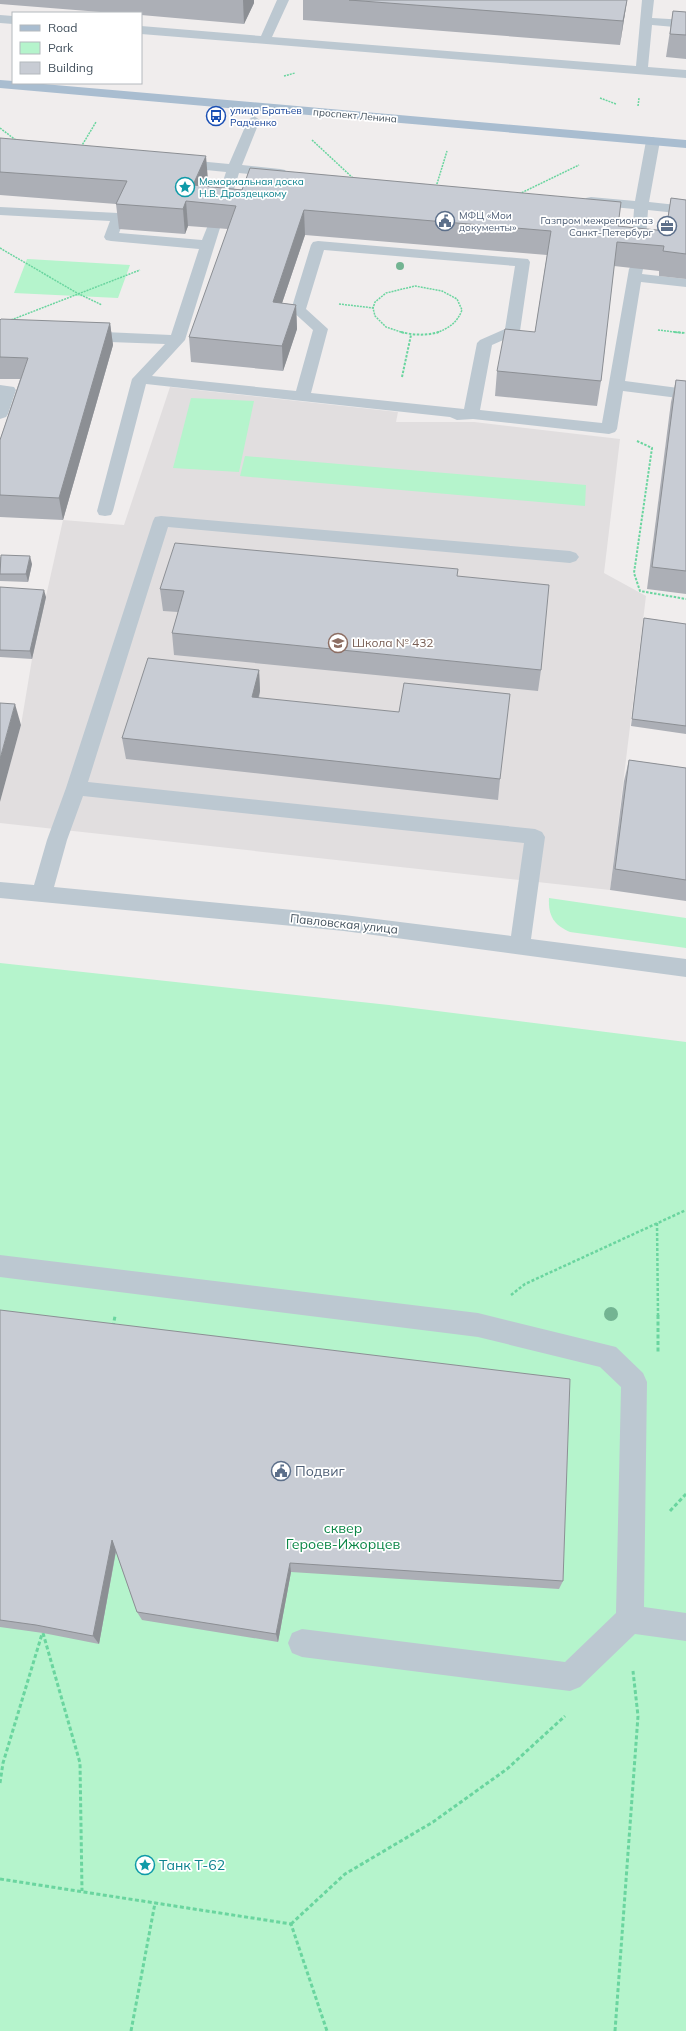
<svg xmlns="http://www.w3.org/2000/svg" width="686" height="2031" font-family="Mulish,sans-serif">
	<rect width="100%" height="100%" fill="#f0eded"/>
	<path fill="#e1dedf" d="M170,387l228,25 -2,10h78l146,17 -16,134 42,23 -36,294 -610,-67v-21l21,-77 11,-66 31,-139 61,5z"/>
	<g fill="#b5f4cc">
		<path d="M27,259h1l102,6 -12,33 -104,-5z"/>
		<path d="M191,398l63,3 -15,71 -66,-4z"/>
		<path d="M245,456l341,29 -1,21 -345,-30z"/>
		<path d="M549,898l137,20v30l-116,-16c-16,-7 -22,-16 -21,-34z"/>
		<path d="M0,963l389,42 297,37v989h-686z"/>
	</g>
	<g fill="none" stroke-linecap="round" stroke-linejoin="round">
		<g stroke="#6ad59f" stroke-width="1.5" stroke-dasharray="2 1" stroke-linecap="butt">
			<path d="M284,76l11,-3"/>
			<path d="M600,98l16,6"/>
			<path d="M638,106l1,-8"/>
			<path d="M0,128l17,13"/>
			<path d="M312,140l42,39"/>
			<path d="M81,147l15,-25"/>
			<path d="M436,187l11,-36"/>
			<path d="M519,194l60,-29"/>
			<path d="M0,248l77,45 25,12"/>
			<path d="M339,304l35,4"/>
			<path d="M11,320l129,-50"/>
			<path d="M658,330l25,3"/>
			<path d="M404,333l-18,-6 -11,-11 -2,-8 2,-6 11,-9 29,-7 27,5 15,8 5,11c-5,13 -13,18 -26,23"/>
		</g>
		<g stroke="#6ad59f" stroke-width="2" stroke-dasharray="2.5 1.5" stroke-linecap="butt">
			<path d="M401,332c12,3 25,4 38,0"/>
			<path d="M674,332l12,1"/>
			<path d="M402,377l9,-42"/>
			<path d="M637,441l15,7 -18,125 6,18 46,8"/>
		</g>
		<g stroke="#6ad59f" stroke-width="2.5" stroke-dasharray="3 2" stroke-linecap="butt">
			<path d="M657,1223l1,93"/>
			<path d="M511,1295l14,-11 161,-74"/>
		</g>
		<g stroke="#6ad59f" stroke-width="3" stroke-dasharray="4 2.5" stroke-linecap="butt">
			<path d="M658,1315v37"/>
			<path d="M113,1327l2,-11"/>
			<path d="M670,1511l16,-17"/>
			<path d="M43,1633l37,130 2,128"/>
			<path d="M0,1783l3,-20 39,-129"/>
			<path d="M0,1879l291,45 36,107"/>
			<path d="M291,1924l54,-50 88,-52 74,-53 58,-53"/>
			<path d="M131,2031l24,-128"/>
			<path d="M615,2031l23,-315 -5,-45"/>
		</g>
		<g fill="#bcc8d1" fill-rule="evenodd">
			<path d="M277,0h12l-17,37 364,29 6,-66h12l-2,18 34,2v8l-34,-3 -4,42 38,3v8l-545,-44v-8l120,10z"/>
			<path d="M0,15l13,1v8l-13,-1z"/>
			<path d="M254,116l6,4 -18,45 38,4 5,1 2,3 -2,3 -5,1 -41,-4 -12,39 -2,3h-10l-2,-3 13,-40 -50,-5 -7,-4 7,-4 53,5 19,-44z"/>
			<path d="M653,137l7,4 -11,61 37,4v8l-38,-4 -3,43 -2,3h-10l-2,-3 3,-44 -43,-4 -5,-1 -2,-3 2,-3 5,-1 44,4 11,-60z"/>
			<path d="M0,207l118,6 5,1 2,3 -6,16 83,7 6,-15h10l2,3 -35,112 -33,36 144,15 17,-61 -22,-20 20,-65 2,-3 5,-1 210,18 2,3 -10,69 -3,3 -25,11 -12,65 122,13 27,-154 2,-3h10l2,3 -1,5 44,5v8l-45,-5 -16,99 61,8v10l-63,-8 -6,38 -2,3 -6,2 -136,-15 -16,1 -7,-3 -304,-33 -33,127 -2,4 -6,1 -6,-1 -2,-4 35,-132 33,-35 -83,-3 -5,-2 -3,-3 3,-3 5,-2 89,4 28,-86 -88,-8 -5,-1 -2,-3 6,-16 -110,-6zM324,250l191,16 -10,63 -25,11 -3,3 -13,66 -153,-16 17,-64 -22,-20z"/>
			<path d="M0,385l14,2 2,3 -8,24 -2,3 -6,2z"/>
			<path d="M161,516l409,35 6,2 3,4 -3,4 -6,2 -402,-36 -80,255 447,47 7,3 3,5 -14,102 155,20v18l-342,-46 -344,-33v-16l34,3 13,-45 19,-52 87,-267 2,-4zM83,796l441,47 -13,93 -167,-21 -290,-28 13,-47z"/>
			<path d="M0,1255l478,58 138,34 27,26 4,9 -3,225 42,6v28l-51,-7 -55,53 -10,4 -268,-34 -10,-4 -4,-10 4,-10 10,-4 263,33 51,-49 5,-226 -21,-20 -122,-30 -478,-60z"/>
		</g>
		<path fill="#a9bdd0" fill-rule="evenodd" d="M0,80l13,1v2h19l654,57v8l-686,-60z"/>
	</g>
	<g fill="#73b492">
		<circle cx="400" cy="266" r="4"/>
		<circle cx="611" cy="1314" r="7"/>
	</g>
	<g fill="#acafb6">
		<path d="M0,0h254v3l-10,21 -103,-9v-2h-28l-113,-9z"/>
		<path d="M303,0h324l-7,45 -317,-25z"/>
		<path d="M673,11l13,1v47l-20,-2z"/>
		<path d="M0,138l208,42 -3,6 460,45 6,-33 15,2v79l-27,-3v-5l-45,-5 -13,115 -4,25 -102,-10 2,-25 38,-39 12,-77 -242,-20 -23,68 14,2 1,24 -14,42 -92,-9 -2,-25 39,-108 -40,-3 -3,8 -66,-5 -3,-25 -116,-9z"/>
		<path d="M0,320l110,3 3,22 -50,175 -63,-3v-77l20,-61h-20z"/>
		<path d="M676,380l10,1v213l-39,-5 24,-187z"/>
		<path d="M0,557l32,7 -4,18 -28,-1z"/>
		<path d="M457,576l84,94 -3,21 -364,-36 -2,-22 6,-21 -15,-1 -3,-22z"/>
		<path d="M0,587l46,10 -14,62 -32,-2z"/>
		<path d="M644,618l42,6v110l-55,-8 12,-100z"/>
		<path d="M259,670l1,21 -1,7 241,81 -2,21 -372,-41 -4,-21z"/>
		<path d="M629,760l57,8v133l-76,-11 14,-109z"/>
		<path d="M0,1310l563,271 -4,8 -268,-17 -13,70 -136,-22 -5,-8 -21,-60 -17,92 -56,-11 -43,-6z"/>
	</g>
	<g fill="#8c8f94">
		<path d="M243,0h11v3l-10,21z"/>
		<path d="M627,0l-7,45 3,-24z"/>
		<path d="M206,156l2,24 -10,22 -5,-17z"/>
		<path d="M186,201l2,25 -3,8 -2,-25z"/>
		<path d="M304,210l1,25 -31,92 -1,-25z"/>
		<path d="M296,305l1,24 -14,42 -1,-25z"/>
		<path d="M110,323l3,22 -50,175 -4,-22z"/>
		<path d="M30,556l2,8 -4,18 -2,-8z"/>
		<path d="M44,590l2,7 -14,62 -2,-8z"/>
		<path d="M259,670l1,21 -7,27 -1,-21z"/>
		<path d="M15,704l6,21 -21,77v-43z"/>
		<path d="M112,1540l4,10 -17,94 -6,-8z"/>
		<path d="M290,1563l1,9 -13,70 -2,-8z"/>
	</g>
	<g fill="#c8ccd4" stroke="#8c8f94">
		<path d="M349,0h278l-4,21z"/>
		<path d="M673,11l13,1v23l-16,-1z"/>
		<path d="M0,138l206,18 -13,29 49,5 8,-22 371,34 -3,24 48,5 5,-33 15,2v54l-23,-3 1,-5 -47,-4 -16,139 -104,-10 8,-42 30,3 16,-101 -247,-21 -31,92 23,3 -14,41 -93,-9 47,-131 -50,-5 -3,8 -67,-5 11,-23 -127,-9z"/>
		<path d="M1,319l109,4 -51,175 -59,-3v-55l28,-82 -28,-1v-37z"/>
		<path d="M676,380l10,1v190l-34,-4z"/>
		<path d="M175,543l283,26 -1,7 92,9 -8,85 -369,-37 12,-42 -24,-2z"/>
		<path d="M1,555l29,1 -4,18h-26z"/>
		<path d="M0,587l44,3 -14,61 -30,-1z"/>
		<path d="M644,618l42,6v102l-54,-7z"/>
		<path d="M148,658l111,12 -7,27 147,15 5,-29 106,11 -10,85 -378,-41z"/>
		<path d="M0,703l15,1 -15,55z"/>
		<path d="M629,760l57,8v112l-71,-11z"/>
		<path d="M0,1310l570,69 -7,202 -273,-18 -14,71 -139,-22 -25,-72 -19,96 -57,-11 -36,-5z"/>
	</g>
	<defs>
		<symbol id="bus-ring" viewBox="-11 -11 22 22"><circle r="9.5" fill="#fff" stroke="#1a4fb4" stroke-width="1.5"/><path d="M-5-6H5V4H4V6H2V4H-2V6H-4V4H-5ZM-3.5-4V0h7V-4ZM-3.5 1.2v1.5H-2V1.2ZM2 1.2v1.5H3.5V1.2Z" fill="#1a4fb4"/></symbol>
		<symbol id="sight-ring" viewBox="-11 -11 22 22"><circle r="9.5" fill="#fff" stroke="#0f9aa8" stroke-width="1.5"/><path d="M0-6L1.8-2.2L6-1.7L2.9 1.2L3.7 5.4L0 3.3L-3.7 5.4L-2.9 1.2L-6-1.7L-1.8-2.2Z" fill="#0f9aa8"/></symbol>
		<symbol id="civic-ring" viewBox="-11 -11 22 22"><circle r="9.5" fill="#fff" stroke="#5c6f8a" stroke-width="1.5"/><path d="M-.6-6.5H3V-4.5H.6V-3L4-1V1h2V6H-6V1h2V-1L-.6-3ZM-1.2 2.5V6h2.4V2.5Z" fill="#5c6f8a"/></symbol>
		<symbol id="office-ring" viewBox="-11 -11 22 22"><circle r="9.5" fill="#fff" stroke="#5c6f8a" stroke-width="1.5"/><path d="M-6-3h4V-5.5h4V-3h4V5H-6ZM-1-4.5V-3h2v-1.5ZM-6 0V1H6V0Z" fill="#5c6f8a"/></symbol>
		<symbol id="school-ring" viewBox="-11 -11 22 22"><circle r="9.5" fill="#fff" stroke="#8d6e63" stroke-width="1.5"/><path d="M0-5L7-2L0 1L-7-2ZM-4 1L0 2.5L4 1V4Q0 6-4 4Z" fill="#8d6e63"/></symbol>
	</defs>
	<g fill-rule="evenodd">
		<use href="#bus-ring" x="205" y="105" width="22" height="22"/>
		<use href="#sight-ring" x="174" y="176" width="22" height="22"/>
		<use href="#civic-ring" x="434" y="210" width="22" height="22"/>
		<use href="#office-ring" x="656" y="215" width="22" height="22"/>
		<use href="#school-ring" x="327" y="632" width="22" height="22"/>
		<use href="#civic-ring" x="270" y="1460" width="22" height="22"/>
		<use href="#sight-ring" x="134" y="1854" width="22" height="22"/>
	</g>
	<g text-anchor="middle" stroke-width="3.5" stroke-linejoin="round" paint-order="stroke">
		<g font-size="10" fill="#164399" stroke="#fff" text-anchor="start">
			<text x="230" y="114">улица Братьев<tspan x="230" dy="12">Радченко</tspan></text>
		</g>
		<g font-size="10" fill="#43515d" stroke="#fff">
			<text transform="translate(355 115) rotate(5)" y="4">проспект Ленина</text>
		</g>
		<g font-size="10" fill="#0d838f" stroke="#fff" text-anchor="start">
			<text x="199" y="185">Мемориальная доска<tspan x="199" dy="12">Н.В. Дроздецкому</tspan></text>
		</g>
		<g font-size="10" fill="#4e5e75" stroke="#fff" text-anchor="start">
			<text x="459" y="219">МФЦ «Мои<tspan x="459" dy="12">документы»</tspan></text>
			<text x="653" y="224" text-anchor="end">Газпром межрегионгаз<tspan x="653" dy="12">Санкт-Петербург</tspan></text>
		</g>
		<g font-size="12" fill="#785e54" stroke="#fff" text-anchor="start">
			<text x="352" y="647">Школа № 432</text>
		</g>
		<g font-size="12" fill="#43515d" stroke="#fff">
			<text transform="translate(344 924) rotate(6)" y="4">Павловская улица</text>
		</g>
		<g font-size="14" fill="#4e5e75" stroke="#fff" text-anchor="start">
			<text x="295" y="1476">Подвиг</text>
		</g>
		<g font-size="14" fill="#0c8647" stroke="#fff">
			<text x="343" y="1533">сквер<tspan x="343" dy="16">Героев-Ижорцев</tspan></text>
		</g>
		<g font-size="14" fill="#0d838f" stroke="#fff" text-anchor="start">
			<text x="159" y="1870">Танк Т-62</text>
		</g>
	</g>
	<rect x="12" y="12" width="130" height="72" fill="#ffffff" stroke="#b4b9be"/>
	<rect x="20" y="25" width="20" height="6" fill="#a9bdd0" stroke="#b4b9be"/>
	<text x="48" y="32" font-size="12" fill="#43515d">Road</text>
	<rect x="20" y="42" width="20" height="12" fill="#b5f4cc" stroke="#b4b9be"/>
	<text x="48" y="52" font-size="12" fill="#43515d">Park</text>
	<rect x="20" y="62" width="20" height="12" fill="#c8ccd4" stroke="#b4b9be"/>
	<text x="48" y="72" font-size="12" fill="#43515d">Building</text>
</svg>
